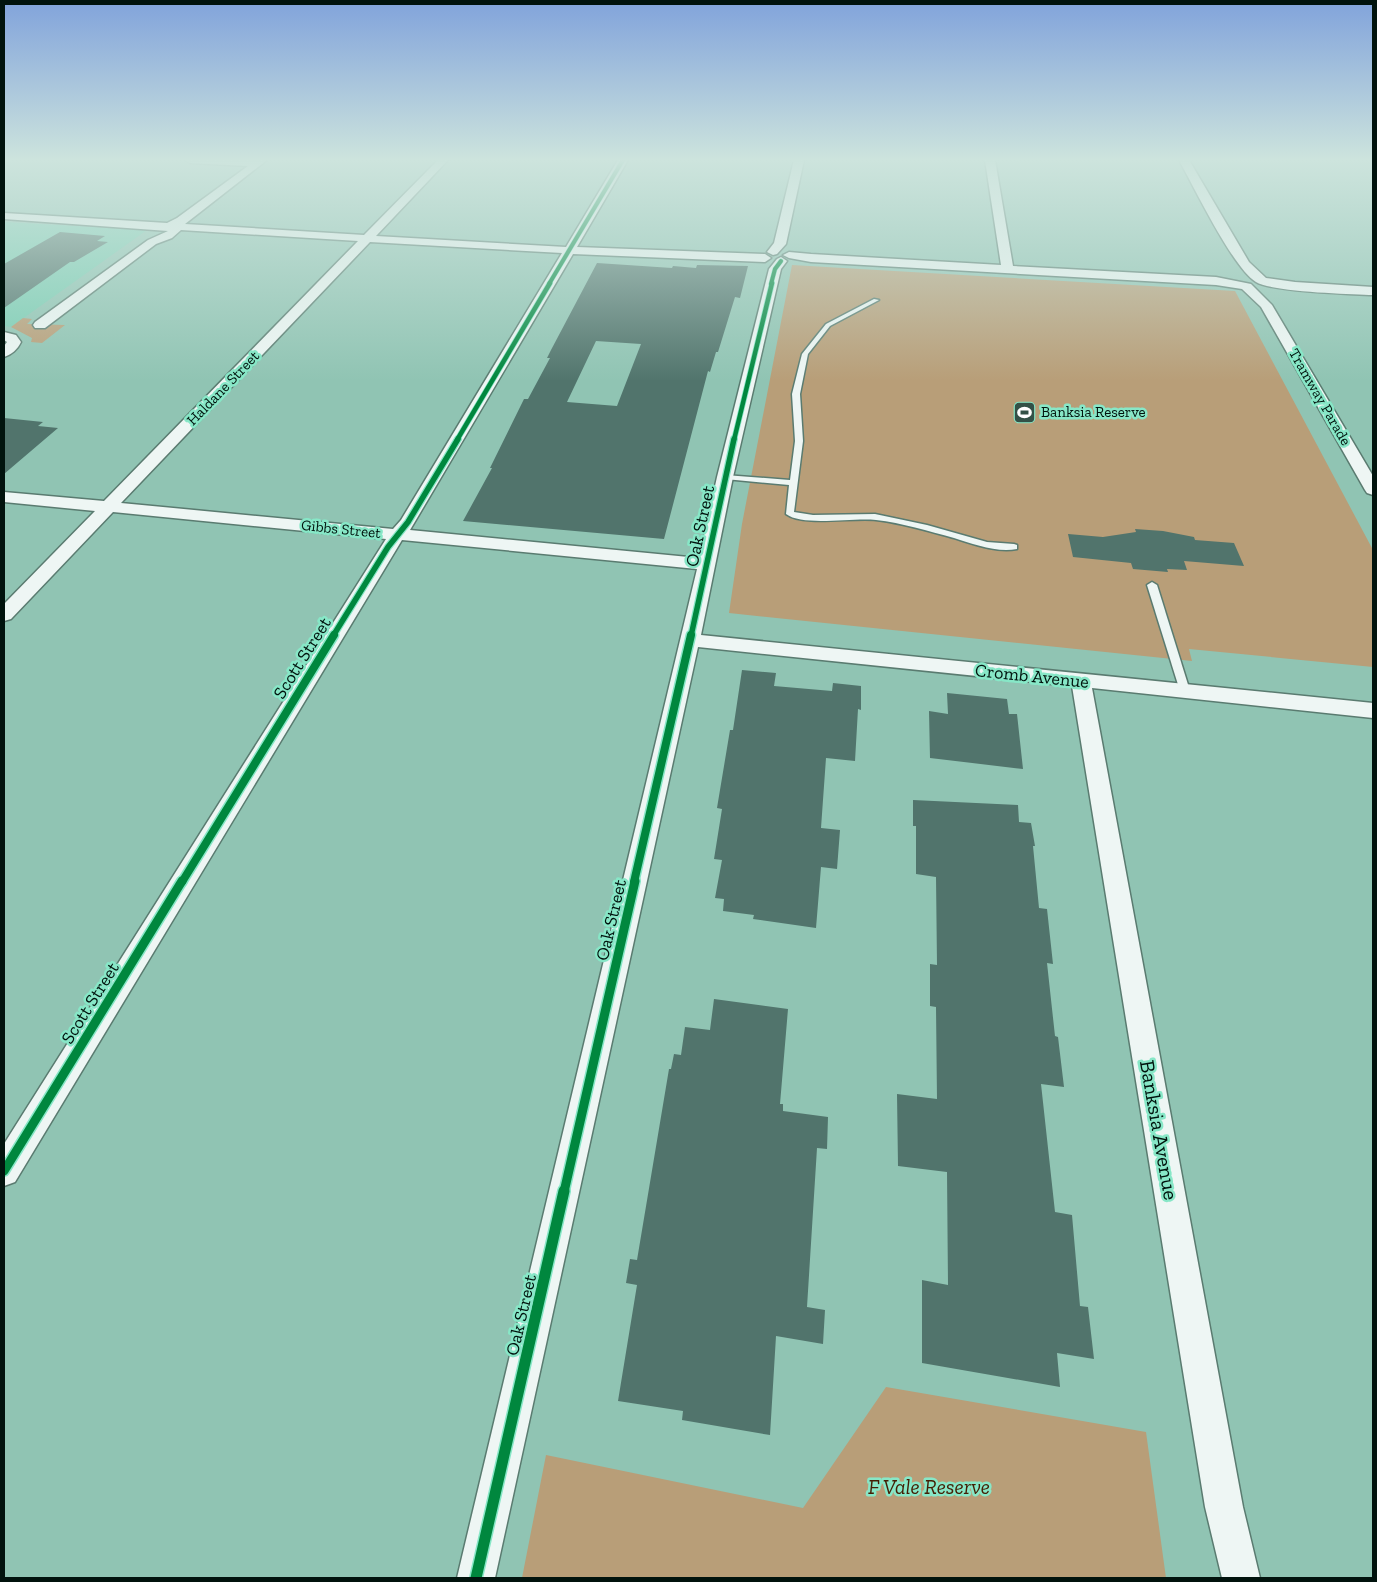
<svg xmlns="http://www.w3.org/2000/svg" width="1377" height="1582" font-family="'Zilla Slab',serif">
	<rect width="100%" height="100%" fill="#90c4b3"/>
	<path fill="#7bcdb3" d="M4,222l143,8 -136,97 -7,-1z"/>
	<g fill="#b89e78">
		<path d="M792,265l443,26 138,259v117l-184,-18 3,12 -463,-48 13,-89z"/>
		<path d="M23,318l9,1 -5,5 38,1 -23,18 -11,-1 1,-4 -21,-11z"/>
		<path d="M886,1387l260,45 20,146h-644l24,-123 257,53z"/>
	</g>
	<g fill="#51746c" fill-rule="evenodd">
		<path d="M60,232l45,4 -8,5 11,1 -34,20h-4l-66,46v-44z"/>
		<path d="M597,263l75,5 1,-2 23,2 1,-3 51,1 -8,32 -5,-1 -17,55h-2l-6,20 -2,-1 -44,168 -201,-18 29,-53h-2l34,-69h4l22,-41h-3l4,-8zM596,341l45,3 -24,62 -50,-4z"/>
		<path d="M4,418l39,4 -5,4 20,2 -54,46z"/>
		<path d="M1135,529l28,2 31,6 1,3 39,3 10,23 -60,-5 3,9 -20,-1 1,3 -35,-3 -2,-6 -58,-6 -5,-23 35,3 33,-5z"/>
		<path d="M742,670l34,3 -2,13 58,5 1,-8 28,3v24l-3,-1 -3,52 -29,-3 -5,70 19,2 -3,39 -16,-2 -5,61 -63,-9 1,-4 -31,-4 1,-12 -9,-1 7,-38 -8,-1 8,-50 -5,-1 13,-78h3z"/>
		<path d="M947,693l60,6 2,15h8l6,55 -93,-11 -1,-47 19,3z"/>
		<path d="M913,800l105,5 1,17 12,1 4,23h-2l6,62 8,1 6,55 -6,-1 8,73 3,1 6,50 -23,-3 14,128 17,3 8,91 8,1 6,52 -37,-6 3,34 -138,-24v-83l26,5 -1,-113 -49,-6 -1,-72 40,5 -1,-92 -6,-1v-42l7,1 -1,-88 -20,-3v-48h-3z"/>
		<path d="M714,999l74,10 -8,95h3v7l45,6 -1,32 -10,-1 -10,159 18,3 -2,34 -47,-8 -6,99 -88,-15 1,-9 -65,-10 19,-116 -11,-2 4,-24 7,1 32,-191h2l3,-15 7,1 4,-28 25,3z"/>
	</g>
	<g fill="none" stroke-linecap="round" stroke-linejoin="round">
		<defs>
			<g id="lane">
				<path d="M874,299l5,1 -49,26 -22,28 -8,40 3,47 -9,71 19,3 62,-1 52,11 60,17 27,2 3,1v4c-20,4 -44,-5 -63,-11 -26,-7 -52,-15 -78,-18 -22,-3 -73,7 -90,-6l3,-29 -64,-6 -4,-2 4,-2 65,5 5,-39 -3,-47 10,-40 24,-30z"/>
				<path d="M1152,582l5,3 33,106 -1,3h-8l-1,-3 -33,-106z"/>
			</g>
			<g id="street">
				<path d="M185,160h82l-82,64 179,11 74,-75h10l-72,76 190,11 52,-87h10l-51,87 188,7 6,4 -6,4 -192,-8 -163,276 289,28 18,-81 52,-208 8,-10 4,-2 6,4 -6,8 -48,208 -32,158 672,68v15l-281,-30 151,819 17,71h-38l-17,-71 -133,-821 -374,-39 -203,931h-38l240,-1009 -295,-29 -387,642 -11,4v-42l382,-605 -273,-27 -102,107 -7,2v-17l91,-93 -91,-9v-10l100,9 254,-260 -177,-11 -9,8 -16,6 -111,84h-10l-2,-3 2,-3 113,-82 20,-9 -164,-12v-6l163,10 10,-5 71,-52 -58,-3zM370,242l192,11 -161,267 -8,9 -272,-26z"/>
				<path d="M794,160h10l-18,84 -9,10 -4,1 -6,-3 7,-9z"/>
				<path d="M985,160h10l18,106 203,11 35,7 21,21 101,171v19l-6,-2 -2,-3 -104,-183 -19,-18 -26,-4 -405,-23 -22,-4 -6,-3 6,-3 22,2 190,11z"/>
				<path d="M1179,160h10l60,102 17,16 29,4 78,5v8c-23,-1 -101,-3 -117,-13 -23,-14 -62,-95 -77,-122z"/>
				<path d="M4,332l12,3 5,7c-3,7 -10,13 -17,15v-11l3,-4 -3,-2z"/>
			</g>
		</defs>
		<use href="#lane" stroke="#5a7b70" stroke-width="3"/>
		<use href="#street" stroke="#5a7b70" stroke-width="3"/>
		<use href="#lane" fill="#eef6f4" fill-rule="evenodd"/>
		<use href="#street" fill="#eef6f4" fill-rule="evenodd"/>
		<defs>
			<g id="cycleway-far5">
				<path d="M549,284l74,-124"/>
				<path d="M771,284l4,-15 6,-8"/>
			</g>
			<g id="cycleway-far4">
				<path d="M457,440l93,-157"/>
				<path d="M734,440l38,-157"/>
			</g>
			<g id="cycleway-far3">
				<path d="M333,636l55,-89 20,-25 50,-83"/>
				<path d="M691,636l43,-197"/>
			</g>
			<g id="cycleway-far2">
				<path d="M182,882l152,-247"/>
				<path d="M634,882l57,-247"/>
			</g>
			<g id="cycleway-far1">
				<path d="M4,1171l178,-290"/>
				<path d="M564,1192l71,-311"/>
			</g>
			<path id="cycleway" d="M476,1578l88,-387"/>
		</defs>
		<use href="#cycleway-far5" stroke="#87e7c7" stroke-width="5"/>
		<use href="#cycleway-far4" stroke="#87e7c7" stroke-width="6"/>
		<use href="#cycleway-far3" stroke="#87e7c7" stroke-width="8"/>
		<use href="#cycleway-far2" stroke="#87e7c7" stroke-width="11"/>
		<use href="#cycleway-far1" stroke="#87e7c7" stroke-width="12"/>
		<use href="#cycleway" stroke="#87e7c7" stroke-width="14"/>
		<use href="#cycleway-far5" stroke="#00873e" stroke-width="4"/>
		<use href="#cycleway-far4" stroke="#00873e" stroke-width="4.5"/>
		<use href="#cycleway-far3" stroke="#00873e" stroke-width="5.5"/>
		<use href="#cycleway-far2" stroke="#00873e" stroke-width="8"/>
		<use href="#cycleway-far1" stroke="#00873e" stroke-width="9"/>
		<use href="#cycleway" stroke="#00873e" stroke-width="11"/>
	</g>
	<linearGradient id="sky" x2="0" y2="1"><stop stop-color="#81a3db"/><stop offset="0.42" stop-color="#cde4dd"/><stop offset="1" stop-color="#cde4dd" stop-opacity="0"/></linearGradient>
	<rect width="1377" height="381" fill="url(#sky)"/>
	<defs>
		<symbol id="stadium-square" viewBox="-11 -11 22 22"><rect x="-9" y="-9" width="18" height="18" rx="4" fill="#335147" stroke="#87e7c7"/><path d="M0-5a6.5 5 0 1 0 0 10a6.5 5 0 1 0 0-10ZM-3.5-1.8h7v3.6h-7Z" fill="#fff"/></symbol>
	</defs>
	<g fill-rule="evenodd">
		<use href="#stadium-square" x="1012" y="400" width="25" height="25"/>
	</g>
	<g text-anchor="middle" stroke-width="5" stroke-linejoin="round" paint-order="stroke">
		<g font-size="15" fill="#01130d" stroke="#87e7c7">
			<text transform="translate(223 388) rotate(-46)" y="5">Haldane Street</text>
			<text transform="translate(1320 397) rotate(60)" y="5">Tramway Parade</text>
			<text transform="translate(341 529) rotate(6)" y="5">Gibbs Street</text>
		</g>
		<g font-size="15" fill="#01130d" stroke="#87e7c7" text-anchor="start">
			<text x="1041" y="417">Banksia Reserve</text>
		</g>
		<g font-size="18" fill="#01130d" stroke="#87e7c7">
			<text transform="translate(700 526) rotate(-78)" y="6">Oak Street</text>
			<text transform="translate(302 658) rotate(-58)" y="6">Scott Street</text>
			<text transform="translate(1032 676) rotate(6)" y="6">Cromb Avenue</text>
			<text transform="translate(611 920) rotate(-77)" y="6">Oak Street</text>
			<text transform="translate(90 1003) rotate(-58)" y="6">Scott Street</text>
			<text transform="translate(521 1315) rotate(-77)" y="6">Oak Street</text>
		</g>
		<g font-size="21" fill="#01130d" stroke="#87e7c7">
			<text transform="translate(1159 1130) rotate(80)" y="7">Banksia Avenue</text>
		</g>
		<g font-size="21" font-style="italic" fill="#441e04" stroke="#87e7c7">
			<text x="929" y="1494">F Vale Reserve</text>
		</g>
	</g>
	<rect width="1377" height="1582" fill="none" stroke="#01130d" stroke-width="10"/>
</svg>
